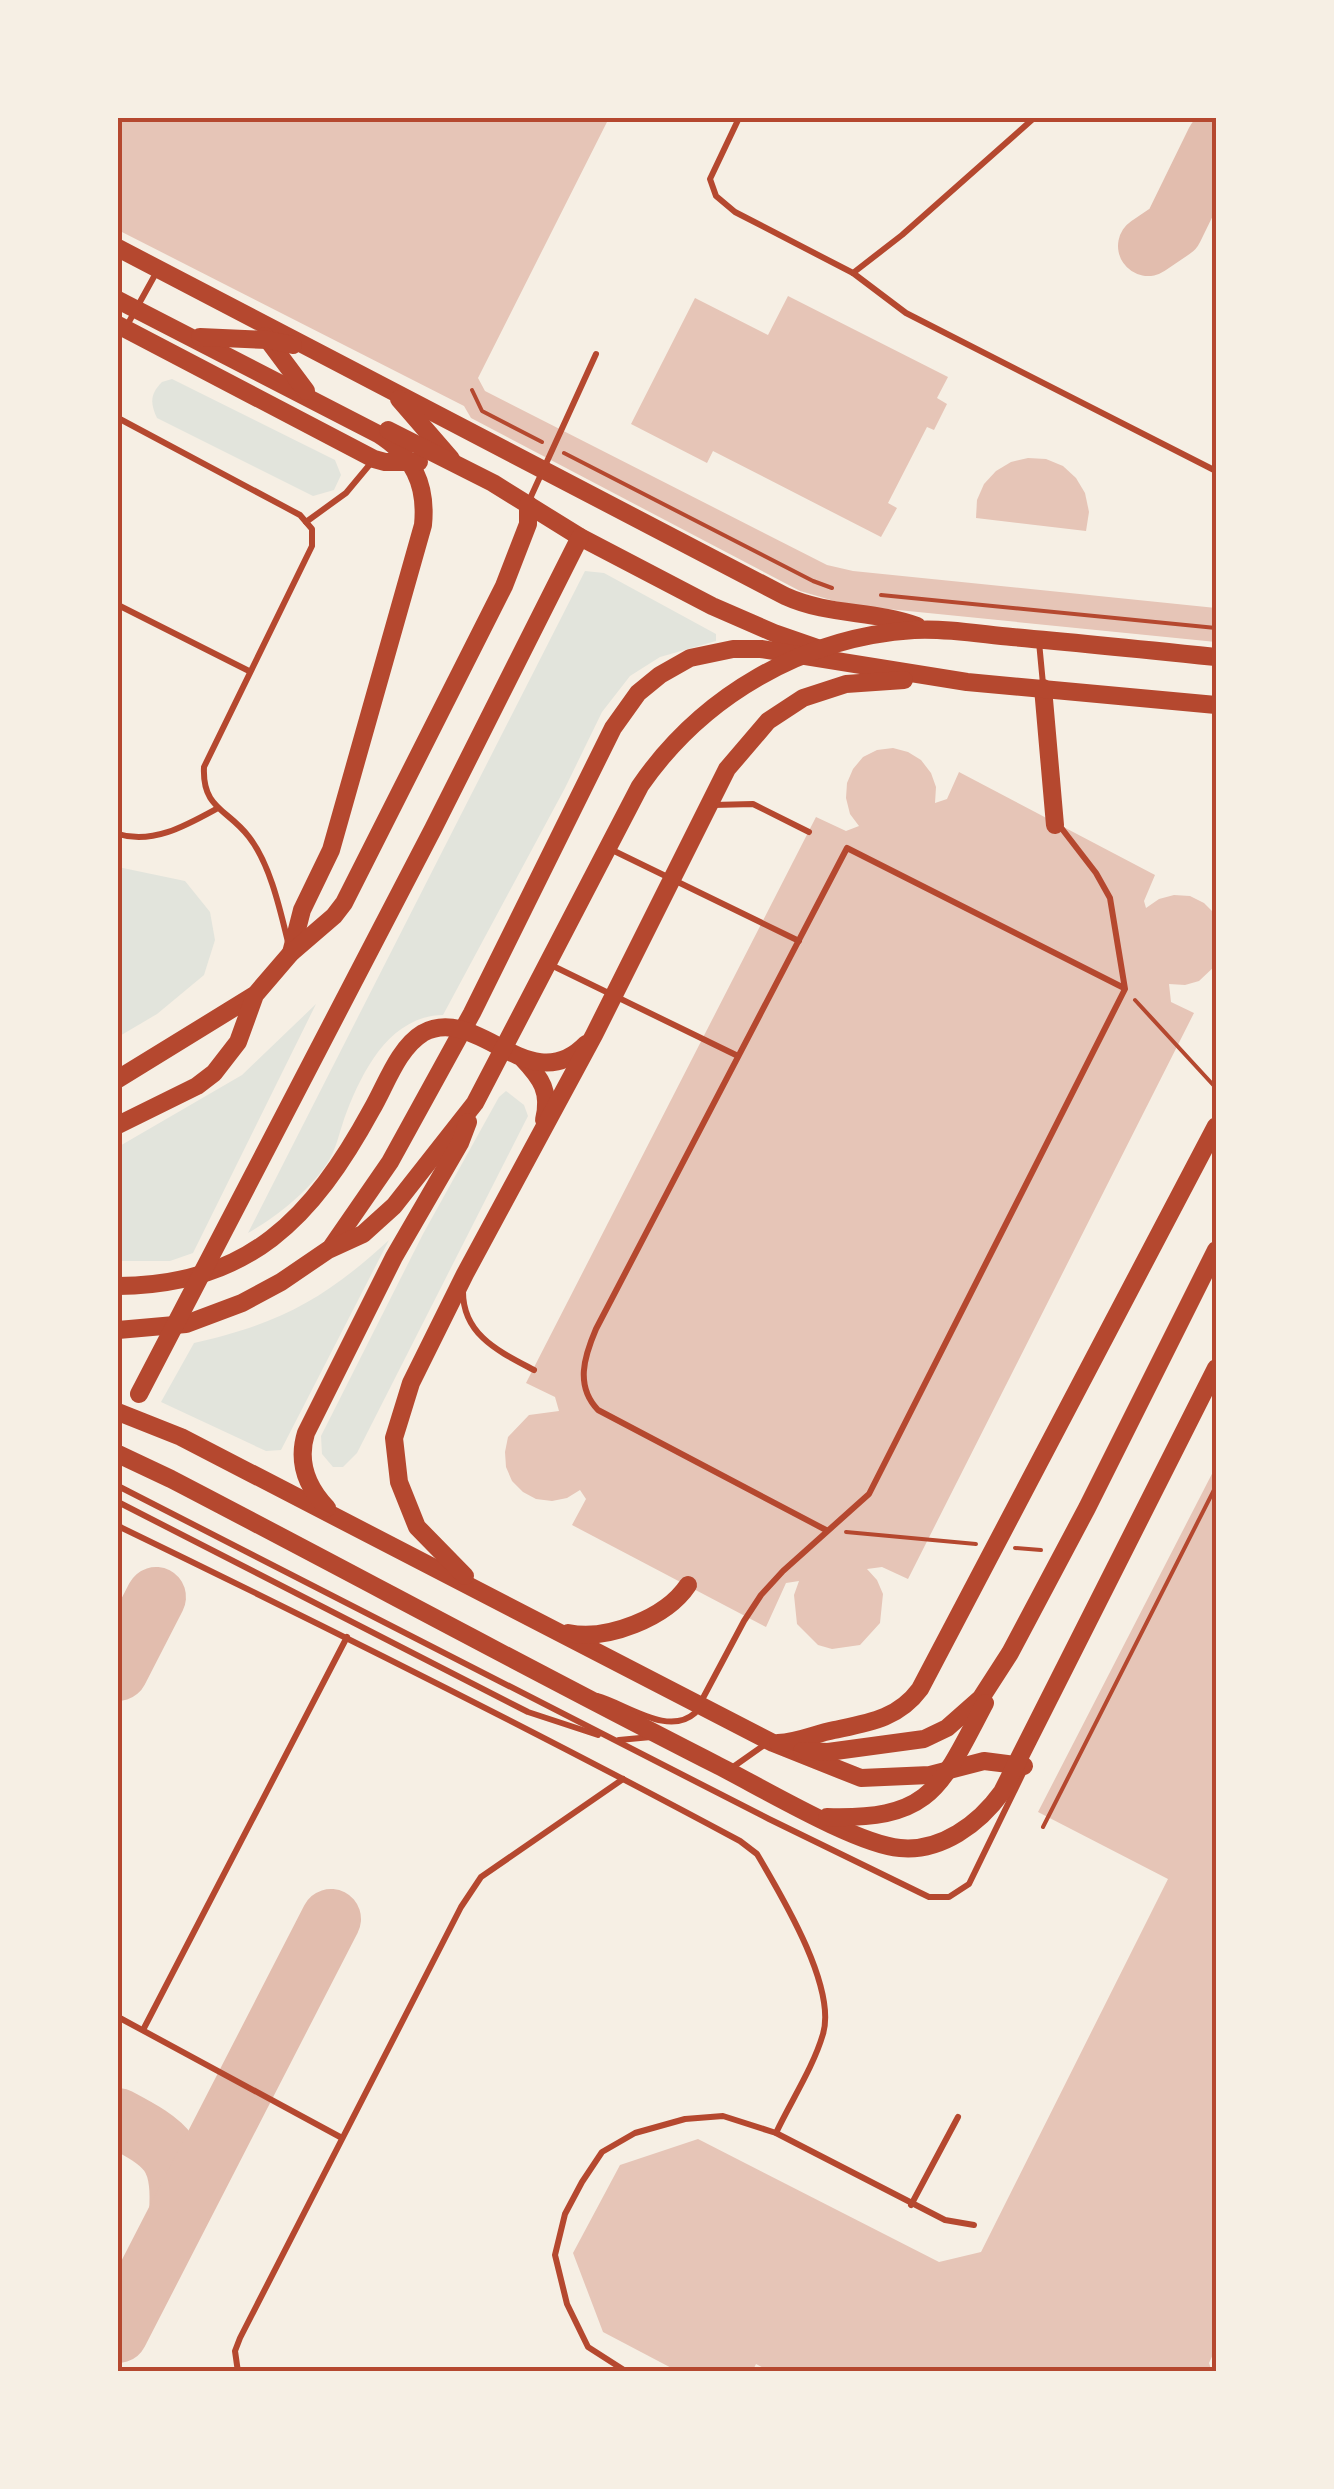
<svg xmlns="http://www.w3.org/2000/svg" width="1334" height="2489" font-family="'Varela Round',sans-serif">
	<rect width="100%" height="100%" fill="#f6efe4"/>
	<g fill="#e2e4dc">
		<path d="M172,379l163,81 6,15 -7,15 -21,6 -156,-78c-7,-15 -7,-24 5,-36z"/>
		<path d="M585,571l19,2 112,61v7l-56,16 -30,19 -28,36 -37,76 -122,227c-52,1 -79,53 -96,96 -8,20 -10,40 -23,57 -18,25 -49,50 -76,65z"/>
		<path d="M118,867l67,14 25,31 5,28 -11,35 -47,39 -39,23z"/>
		<path d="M316,1004l-123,249 -23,8h-52v-114l124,-72z"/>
		<path d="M506,1091l18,14 4,11 -171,337 -14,14h-10l-11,-13 -1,-18 102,-202 76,-137z"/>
		<path d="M389,1240l-108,210 -15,1 -105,-49 33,-59c85,-19 131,-44 195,-103z"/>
	</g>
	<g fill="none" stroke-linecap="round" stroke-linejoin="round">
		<g stroke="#e2bdae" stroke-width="60">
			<path d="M1148,246l25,-17 43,-88"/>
			<path d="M118,1671l38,-74"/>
			<path d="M118,2118c49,26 65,36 61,95"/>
			<path d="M118,2333l213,-414"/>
		</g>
	</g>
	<g fill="#e6c5b7">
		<path d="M118,118h491l-131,260 7,13 342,174 26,6 363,37v34l-368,-37 -48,-14 -329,-173 -7,-12 -346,-176z"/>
		<path d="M788,296l160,81 -11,21 10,6 -13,26 -7,-3 -39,76 9,5 -16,29 -168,-86 -6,12 -76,-39 64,-126 73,37z"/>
		<path d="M1028,458l18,1 17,7 13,12 9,15 4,19 -3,19 -110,-13 1,-18 7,-16 12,-13 15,-9z"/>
		<path d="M893,748l15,4 13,8 10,13 5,14 -1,16 12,-4 12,-27 196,103 -11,26 2,7 13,-9 15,-4 16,1 14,7 12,12v50l-17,16 -14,4 -16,-1 2,18 23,11 -286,566 -26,-12 -15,2 10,11 6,14 -3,29 -20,22 -28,4 -14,-4 -21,-21 -3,-29 5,-14 -13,2 -20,44 -194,-102 14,-26 -6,-9 -13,8 -15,3 -16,-2 -13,-7 -11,-11 -6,-14 -1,-15 3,-15 21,-22 30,-4 -4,-14 -29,-14 290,-566 30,14 13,-5 -9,-12 -4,-16 1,-15 6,-14 10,-12 14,-7z"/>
		<path d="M1216,1466v882l-7,15 3,9h-441l-15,-8 -4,8h-73l-76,-40 -30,-79 47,-88 78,-26 241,123 42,-10 187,-373 -130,-67z"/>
	</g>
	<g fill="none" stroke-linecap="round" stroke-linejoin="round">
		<g stroke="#b5482f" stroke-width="4">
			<path d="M472,390l10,21 60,31"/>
			<path d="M564,453l249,128 19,7"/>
			<path d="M881,595l335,33"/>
			<path d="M1135,1000l81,88"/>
			<path d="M846,1532l130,12"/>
			<path d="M1015,1548l26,2"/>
			<path d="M1043,1827l173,-341"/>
		</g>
		<g stroke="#b5482f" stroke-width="6">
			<path d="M739,118l-29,61 6,17 19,16 118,61 49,-38 132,-117"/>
			<path d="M853,273l53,40 310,158"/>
			<path d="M125,329l31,-56"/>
			<path d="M118,418l182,97 12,14v17l-108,221c-2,42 24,42 45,70 21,27 31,72 39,105"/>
			<path d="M528,503l68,-149"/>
			<path d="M306,522l40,-29 25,-30"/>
			<path d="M118,605l131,66"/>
			<path d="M1039,642l4,42"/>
			<path d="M713,805l40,-1 56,28"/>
			<path d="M118,834c35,11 69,-9 100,-26"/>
			<path d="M608,848l191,93"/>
			<path d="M551,965l187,91"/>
			<path d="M463,1290c-1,45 37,62 71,80"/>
			<path d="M118,1486l651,333 160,78h20l20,-13 57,-117"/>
			<path d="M118,1502l410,210 70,23"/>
			<path d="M118,1526c209,101 417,205 622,315l17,13c24,41 80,133 66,180 -10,34 -32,67 -47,99"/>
			<path d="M826,1530l-228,-120c-23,-24 -14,-53 -2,-81l251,-481 277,140"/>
			<path d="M597,1696c30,8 71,41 98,17l49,-92 17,-26 22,-24 86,-77 256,-505 -15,-91 -14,-25 -37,-48"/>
			<path d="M619,1740l32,-3"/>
			<path d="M733,1767l34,-24"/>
			<path d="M118,2017l224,121"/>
			<path d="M143,2030l204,-393"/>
			<path d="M911,2205l47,-88"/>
			<path d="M238,2372l-3,-21 5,-13 221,-431 20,-30 142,-98"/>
			<path d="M627,2372l-39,-25 -21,-43 -12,-49 10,-41 17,-32 20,-30 33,-19 50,-14 38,-3 53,17 169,87 29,5"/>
		</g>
		<g stroke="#b5482f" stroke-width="18">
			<path d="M118,248l667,348c44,20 88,14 132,30"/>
			<path d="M118,300l260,134c35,22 49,50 45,91l-92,325 -29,60 -11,43"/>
			<path d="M118,325l256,134 11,3h34"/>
			<path d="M265,336l41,55"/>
			<path d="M200,337l68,3 25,5"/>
			<path d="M399,399l52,60"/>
			<path d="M388,430l105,53 87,54 132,69 62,27 49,17"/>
			<path d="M1043,688l12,137"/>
			<path d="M523,1059c18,19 28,33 21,61"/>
			<path d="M118,1079l135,-83"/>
			<path d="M118,1125l79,-39 17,-13 24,-31 17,-47 36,-42 43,-37 10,-13 160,-317 24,-62v-20"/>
			<path d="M332,1246l58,-84 82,-149 141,-285 25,-35 22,-18 30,-17 43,-9h28l206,33 249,23"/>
			<path d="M118,1286c131,-1 194,-67 254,-177 14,-24 26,-61 51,-76 54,-30 107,69 163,11"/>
			<path d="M118,1330l68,-6 56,-21 39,-21 47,-32 35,-16 31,-28 81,-103 165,-317c62,-90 163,-149 274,-156 32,-2 66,4 98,7 68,6 136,13 204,20"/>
			<path d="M139,1394l294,-565 147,-292"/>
			<path d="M118,1412l63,25 592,306 88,35 69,-3 54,-14 40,5"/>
			<path d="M118,1454l53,25c181,94 361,192 544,285 44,22 140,80 185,84 41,4 79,-24 102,-56l214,-424"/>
			<path d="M327,1508c-20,-21 -30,-46 -21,-75l88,-176 66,-114 8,-21"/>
			<path d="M465,1576l-48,-49 -18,-45 -5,-44 17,-55 54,-109 129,-239 133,-266 41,-48 35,-23 43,-14 58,-4"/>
			<path d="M568,1633c39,8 98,-15 120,-48"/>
			<path d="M778,1743c21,-1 36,-9 56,-13 34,-7 64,-11 86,-41l296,-563"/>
			<path d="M802,1751l26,1 96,-13 23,-11 34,-30 29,-45 77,-145 129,-258"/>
			<path d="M827,1817c105,3 113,-29 158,-114"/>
		</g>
	</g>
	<rect width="1334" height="2489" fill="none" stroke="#f6efe4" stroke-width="240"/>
	<rect x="120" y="120" width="1094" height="2249" fill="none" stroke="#b5482f" stroke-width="4"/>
</svg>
